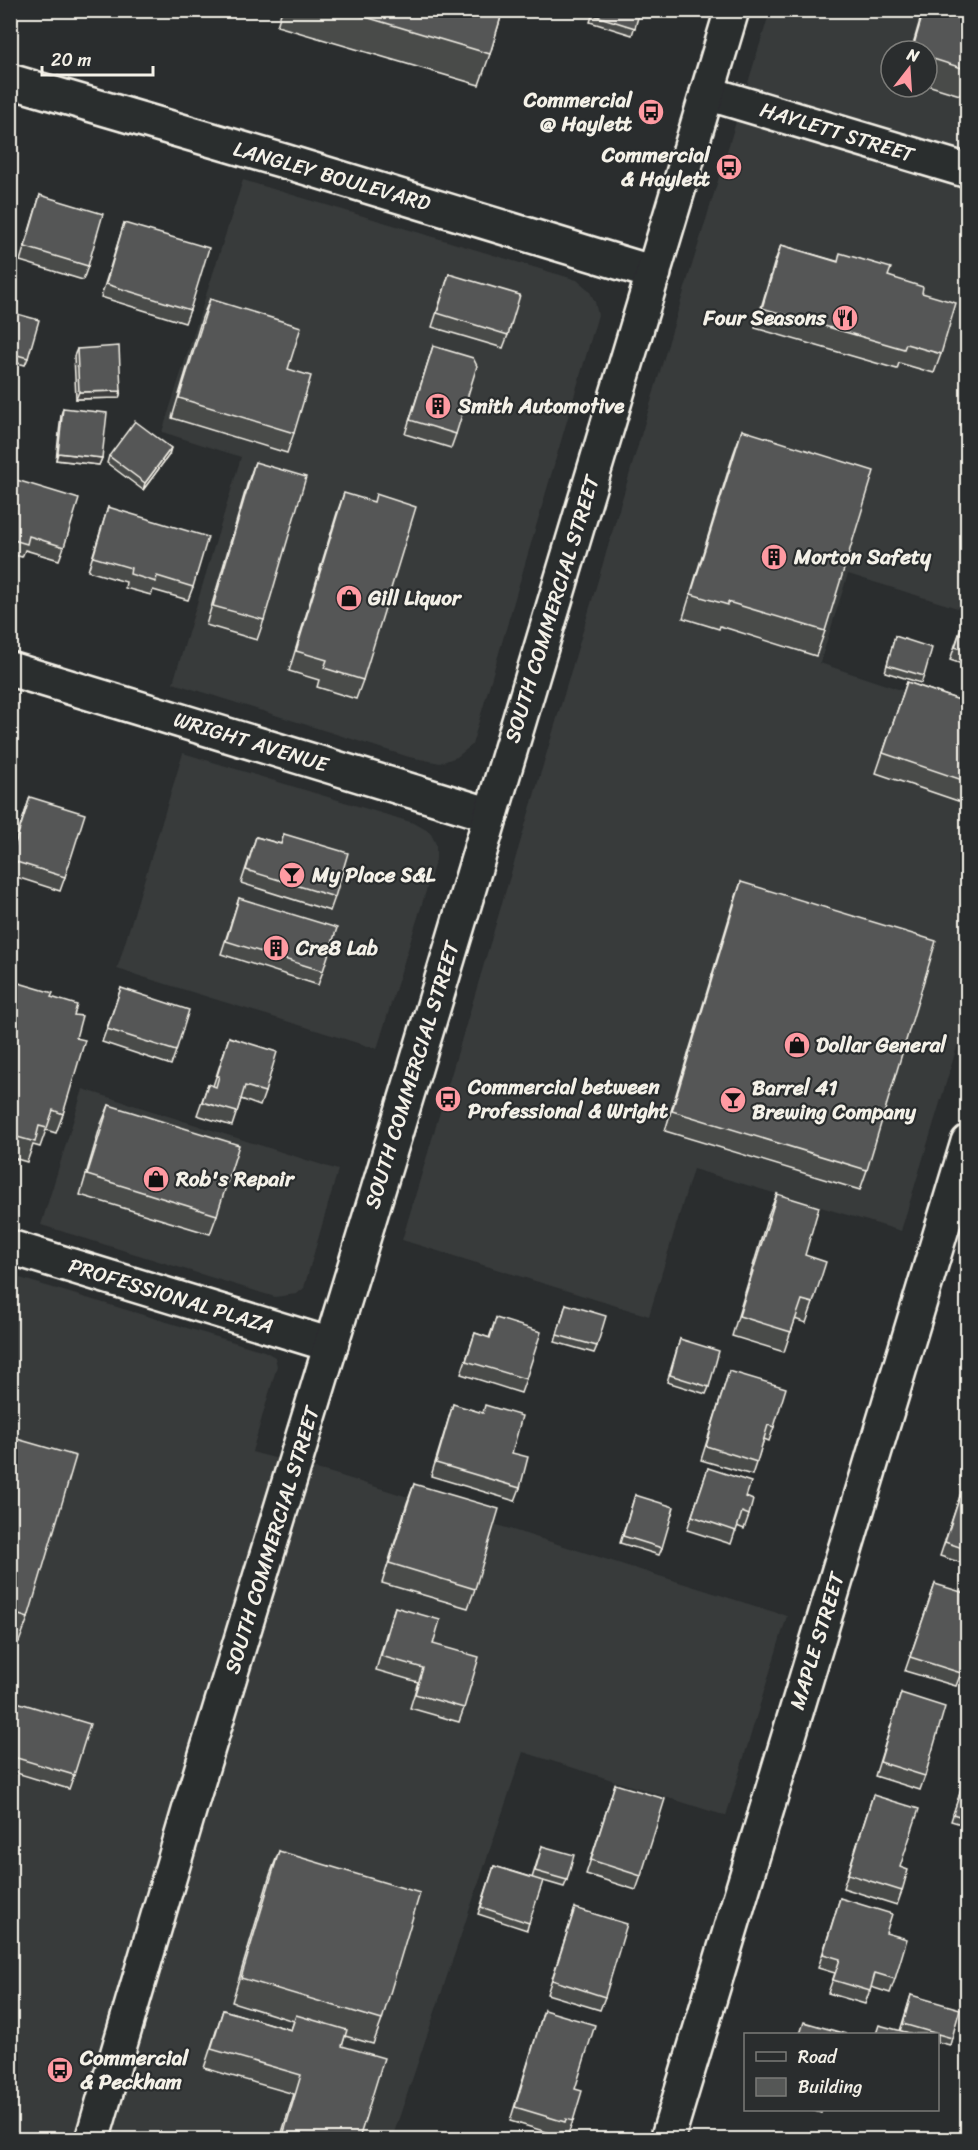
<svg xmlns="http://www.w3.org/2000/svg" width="978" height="2150" font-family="Sriracha,sans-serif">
	<rect width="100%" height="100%" fill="#2a2d2e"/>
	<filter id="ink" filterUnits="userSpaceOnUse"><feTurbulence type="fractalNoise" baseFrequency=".0167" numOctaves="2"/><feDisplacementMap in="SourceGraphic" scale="12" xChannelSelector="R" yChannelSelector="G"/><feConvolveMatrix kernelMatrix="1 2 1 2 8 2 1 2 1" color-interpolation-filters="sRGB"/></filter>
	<g filter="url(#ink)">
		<g fill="#373a3a" fill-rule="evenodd">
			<path d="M770,11h197v600l-119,-37 -28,89 147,49v302l-66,217 -208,-62 -44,147 -247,-76 275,-926zM891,51h36v36h-36z"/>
			<path d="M243,180l334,100 12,10 6,12 3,13 -126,430 -15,12 -17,6 -31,-6 -236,-74 68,-226 -79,-25z"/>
			<path d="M183,753l231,70 16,9 6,12v15l-59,190 -260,-80z"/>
			<path d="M83,1089l255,81 -34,118 -7,6 -22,3 -234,-72z"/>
			<path d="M10,1275l254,76 11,6 2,9 -25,86 83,22 452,142 -61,200 -203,-64 -131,387h-381z"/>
		</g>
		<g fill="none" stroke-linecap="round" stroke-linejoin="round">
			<defs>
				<g id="minor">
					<path d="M10,81l274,80 370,112"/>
					<path d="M707,93l261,78"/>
					<path d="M10,669l481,146"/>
					<path d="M10,1247l321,98"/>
					<path d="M667,2140l301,-998"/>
				</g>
				<path id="major" d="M92,2140l99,-336 223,-732 318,-1062"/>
			</defs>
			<use href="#minor" stroke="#f4f1e8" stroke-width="38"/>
			<use href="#major" stroke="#f4f1e8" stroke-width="38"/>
			<use href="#minor" stroke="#2a2d2e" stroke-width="33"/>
			<use href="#major" stroke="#2a2d2e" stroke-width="33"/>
		</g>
		<g fill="#494b4a" stroke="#f4f1e8" stroke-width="1.5">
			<path d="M282,10h221l-13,44 -11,31 -202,-59z"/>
			<path d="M594,10h46l-8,25 -42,-13z"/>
			<path d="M923,10h45v64l-8,21 -33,-10v-34h-16z"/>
			<path d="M40,195l48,71 -5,14 -63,-19z"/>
			<path d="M124,223l66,87 -5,13 -84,-26z"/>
			<path d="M781,245l107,31 34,17 19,61 -7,19 -35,-10 -2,6 -142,-41 19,-64z"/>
			<path d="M449,274l59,61 -5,13 -71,-21z"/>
			<path d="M210,299l78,70 6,64 -7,20 -115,-35 30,-100z"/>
			<path d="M10,312l18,46 -3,7 -15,-4z"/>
			<path d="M433,346l23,88 -5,14 -46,-14z"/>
			<path d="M77,349l44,42 -2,7 -43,1 -2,-43z"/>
			<path d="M63,408l39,50 -3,7 -43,-5 5,-45z"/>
			<path d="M742,430l83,201 -9,25 -96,-30 -1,3 -36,-11 50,-163z"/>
			<path d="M169,455l-26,35 -36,-27 2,-7z"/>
			<path d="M255,462l9,158 -7,20 -51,-15 42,-143z"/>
			<path d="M10,478l54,69 -5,13 -34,-10 -3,7 -12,-3z"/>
			<path d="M344,493l19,187 -7,19 -39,-12 2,-7 -30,-9 48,-158z"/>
			<path d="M108,507l85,80 -5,13 -35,-10 -2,5 -26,-7 1,-6 -38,-11z"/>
			<path d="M968,608v58l-18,-6z"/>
			<path d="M895,636l29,40 -3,7 -36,-11z"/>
			<path d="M907,682l61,21v80l-7,19 -85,-29z"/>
			<path d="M30,797l35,80 -5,14 -50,-16v-18z"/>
			<path d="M284,834l51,63 -5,14 -89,-28 15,-46 25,7z"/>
			<path d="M741,882l126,288 -7,20 -195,-59 69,-229z"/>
			<path d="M239,898l84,73 -5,14 -97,-31z"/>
			<path d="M10,984l41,13 23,18 2,23 -13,76 -7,19 -10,-3 -6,17 -7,-2 -6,17 -17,-5z"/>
			<path d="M121,988l55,63 -5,14 -69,-23z"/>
			<path d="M229,1037l36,55 -5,14 -19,-7 -9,27 -35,-11 11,-31 5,2z"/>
			<path d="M109,1105l108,110 -7,19 -130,-39 21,-71z"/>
			<path d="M777,1194l28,61 8,48 -7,20 -11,-4 -11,33 -52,-16 37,-123z"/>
			<path d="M566,1304l31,42 -3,7 -39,-11z"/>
			<path d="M496,1318l30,61 -5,14 -60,-19 14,-41 14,5z"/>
			<path d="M680,1339l29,48 -3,7 -39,-12z"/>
			<path d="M729,1371l45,56 -5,14 -5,-2 -12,36 -51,-15z"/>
			<path d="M453,1404l59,49 8,35 -5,13 -84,-25z"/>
			<path d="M10,1437l18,181 -9,24 -9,-2z"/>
			<path d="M708,1468l38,29 3,18 -5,14 -7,-3 -6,18 -44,-14z"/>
			<path d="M414,1484l61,105 -7,19 -86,-25 25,-80z"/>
			<path d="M963,1487l5,2v76l-28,-9z"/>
			<path d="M635,1495l27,53 -3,7 -39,-12z"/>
			<path d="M935,1584l26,89 -5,13 -51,-15z"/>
			<path d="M395,1607l38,37 31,64 -5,14 -49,-14 8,-26 -42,-12 14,-49z"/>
			<path d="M901,1693l24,83 -5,14 -45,-14z"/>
			<path d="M10,1700l64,75 -5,14 -59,-18z"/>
			<path d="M968,1769v57l-17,-5z"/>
			<path d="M615,1784l26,92 -5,14 -50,-16z"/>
			<path d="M873,1795l27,72 2,24 -5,14 -54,-17z"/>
			<path d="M542,1846l25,34 -3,7 -24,-7 -13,50 -49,-16 16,-48 38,12z"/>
			<path d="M279,1851l103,169 -9,24 -28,-8 -3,10 17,93h-79l14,-45 -90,-26 19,-58 68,20 3,-9 -62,-19 38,-127z"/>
			<path d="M840,1898l46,35 9,46 -5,14 -19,-6 -6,17 -37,-11 7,-20 -17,-5z"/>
			<path d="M575,1908l30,89 -5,13 -53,-16z"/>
			<path d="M911,1995l41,43 -2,7 -12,-3v-8h-25l-13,-3z"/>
			<path d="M544,2010l29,111 -5,13 -7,-2 -1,4 -50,-15z"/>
			<path d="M808,2109h14l-1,4z"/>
		</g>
		<g fill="#3c3d3c" stroke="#f4f1e8" stroke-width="1.5">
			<path d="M121,391l-2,7 -43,1 3,-7z"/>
			<path d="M171,448l-2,7 -26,35 2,-7z"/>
			<path d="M58,453l44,5 -3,7 -43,-5z"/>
		</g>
		<g fill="#555756" stroke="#f4f1e8" stroke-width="1.5">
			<path d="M342,10h161l-13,44z"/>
			<path d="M594,10h46l-5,18 -42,-13z"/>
			<path d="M924,10h44v60l-41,-13v-6h-15z"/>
			<path d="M40,195l63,19 -15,52 -63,-19z"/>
			<path d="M124,223l85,25 -19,62 -84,-26z"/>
			<path d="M781,245l57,17 2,-9 51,15 -3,8 35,11 -1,6 34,10 -15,51 -35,-10 -2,5 -142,-41z"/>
			<path d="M449,274l71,21 -12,40 -71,-22z"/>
			<path d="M210,299l91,28 -13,42 23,7 -17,57 -115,-35z"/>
			<path d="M10,312l29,8 -11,38 -18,-5z"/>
			<path d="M119,346l2,45 -42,1 -2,-43z"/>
			<path d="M433,346l40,12 4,8 -21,68 -46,-14z"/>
			<path d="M63,408l44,5 -5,45 -44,-5z"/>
			<path d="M135,421l36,27 -26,35 -36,-27z"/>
			<path d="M742,430l132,41 -49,160 -97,-29v3l-37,-11z"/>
			<path d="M255,462l51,15 -42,143 -51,-14z"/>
			<path d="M10,478l69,21 -15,48 -35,-11 -2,8 -17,-5z"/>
			<path d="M344,493l30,9 2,-8 40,13 -53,173 -39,-12 3,-8 -31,-9z"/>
			<path d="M108,507l100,30 -15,50 -36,-11 -1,6 -26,-8 1,-6 -38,-11z"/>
			<path d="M968,609v42l-13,-4z"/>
			<path d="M895,636l37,12 -8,28 -37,-11z"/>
			<path d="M907,682l61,21v79l-85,-29z"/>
			<path d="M30,797l55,17 -20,63 -55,-17z"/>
			<path d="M284,834l64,19 -13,44 -89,-27 10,-33 25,7z"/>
			<path d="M741,882l195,59 -69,229 -195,-59z"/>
			<path d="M239,898l98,30 -14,43 -97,-30z"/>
			<path d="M12,981l41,12 -2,4 26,8 -3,10 8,1 -6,22 9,2 -22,74 -10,-4 -6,18 -8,-2 -4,16 -25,-7v-150z"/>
			<path d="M121,988l68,22 -13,41 -69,-22z"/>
			<path d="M229,1037l48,15 -12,40 -20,-6 -8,26 -35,-10 6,-18 8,3 3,-11h-2z"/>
			<path d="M109,1105l130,40 -22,70 -130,-40z"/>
			<path d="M777,1194l42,13 -14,48 21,7 -13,41 -11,-3 -11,32 -52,-16z"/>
			<path d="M566,1304l40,12 -9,30 -40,-11z"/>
			<path d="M496,1318l45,14 -15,47 -60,-18 9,-28 15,5z"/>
			<path d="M680,1339l39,12 -10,36 -39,-12z"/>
			<path d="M729,1371l57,17 -12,39 -6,-2 -11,37 -51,-16z"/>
			<path d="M453,1404l30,9 2,-8 37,11 -10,37 16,4 -8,31 -84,-25z"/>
			<path d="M10,1437l66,19 -48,162 -18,-6z"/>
			<path d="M708,1468l43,14 -5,15 7,3 -4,15 -7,-3 -6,19 -44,-15z"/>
			<path d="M414,1484l85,25 -24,80 -86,-26z"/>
			<path d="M963,1487l5,2v61l-23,-8z"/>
			<path d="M635,1495l39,12 -12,41 -39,-12z"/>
			<path d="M935,1584l33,10v57l-7,22 -51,-16z"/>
			<path d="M395,1607l45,13 -7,24 46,13 -15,51 -49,-14 8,-26 -42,-12z"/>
			<path d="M901,1693l44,14 -20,69 -45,-14z"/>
			<path d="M10,1700l80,24 -16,51 -64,-19z"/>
			<path d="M968,1769v50l-15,-5z"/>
			<path d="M615,1784l50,15 -24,77 -50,-16z"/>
			<path d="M873,1795l46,14 -19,58 8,3 -6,21 -54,-17z"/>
			<path d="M542,1846l32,9 -7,25 -32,-9z"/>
			<path d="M279,1851l141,42 -38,127 -141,-42z"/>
			<path d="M494,1866l49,15 -14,42 -48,-16z"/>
			<path d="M840,1898l52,16 -6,19 21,6 -12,40 -20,-6 -5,18 -37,-11 7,-21 -17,-5z"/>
			<path d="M575,1908l52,16 -22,73 -53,-17z"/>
			<path d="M911,1995l49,14 -8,29 -49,-14z"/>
			<path d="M223,2010l68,20 5,-15 51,15 -5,16 42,12 -25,81h-77l19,-64 -90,-26z"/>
			<path d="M544,2010l51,15 -20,64 7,2 -9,30 -7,-2 -1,3 -50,-15z"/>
			<path d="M804,2022l42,12h-46z"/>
			<path d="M879,2025l34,9h-37z"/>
		</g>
	</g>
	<defs>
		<symbol id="bus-disc" viewBox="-11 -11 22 22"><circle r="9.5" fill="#ff9aa2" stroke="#2a2d2e"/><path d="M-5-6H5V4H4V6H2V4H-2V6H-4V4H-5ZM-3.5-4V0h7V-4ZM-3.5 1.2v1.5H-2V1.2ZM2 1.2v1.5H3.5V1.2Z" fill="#111"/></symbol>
		<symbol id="restaurant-disc" viewBox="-11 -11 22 22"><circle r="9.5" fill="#ff9aa2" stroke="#2a2d2e"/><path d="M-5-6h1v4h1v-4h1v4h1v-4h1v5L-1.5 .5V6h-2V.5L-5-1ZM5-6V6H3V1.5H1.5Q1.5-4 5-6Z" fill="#111"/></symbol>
		<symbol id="building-disc" viewBox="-11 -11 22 22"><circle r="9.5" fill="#ff9aa2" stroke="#2a2d2e"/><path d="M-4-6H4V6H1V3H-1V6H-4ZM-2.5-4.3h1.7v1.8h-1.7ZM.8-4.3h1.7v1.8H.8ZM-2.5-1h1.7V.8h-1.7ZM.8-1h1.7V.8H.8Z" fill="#111"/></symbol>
		<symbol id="shop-disc" viewBox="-11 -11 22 22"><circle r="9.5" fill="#ff9aa2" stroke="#2a2d2e"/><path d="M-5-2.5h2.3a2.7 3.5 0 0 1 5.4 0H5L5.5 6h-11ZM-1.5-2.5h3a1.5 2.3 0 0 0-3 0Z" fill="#111"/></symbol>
		<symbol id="bar-disc" viewBox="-11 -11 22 22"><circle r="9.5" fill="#ff9aa2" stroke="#2a2d2e"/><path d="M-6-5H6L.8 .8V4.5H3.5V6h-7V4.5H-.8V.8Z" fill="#111"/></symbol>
	</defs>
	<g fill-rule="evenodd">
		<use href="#bus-disc" x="636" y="97" width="30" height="30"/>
		<use href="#bus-disc" x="714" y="152" width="30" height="30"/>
		<use href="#restaurant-disc" x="830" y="303" width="30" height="30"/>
		<use href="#building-disc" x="423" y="391" width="30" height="30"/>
		<use href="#building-disc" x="759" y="542" width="30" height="30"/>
		<use href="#shop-disc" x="334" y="583" width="30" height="30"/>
		<use href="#bar-disc" x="277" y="860" width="30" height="30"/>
		<use href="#building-disc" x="261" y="933" width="30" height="30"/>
		<use href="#shop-disc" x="782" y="1030" width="30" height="30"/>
		<use href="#bus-disc" x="433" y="1084" width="30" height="30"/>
		<use href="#bar-disc" x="718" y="1085" width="30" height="30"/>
		<use href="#shop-disc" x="141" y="1164" width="30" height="30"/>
		<use href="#bus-disc" x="45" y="2055" width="30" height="30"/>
	</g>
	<g text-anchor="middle" stroke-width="4.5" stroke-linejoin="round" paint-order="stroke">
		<g font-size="21" font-weight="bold" fill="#f4f1e8" stroke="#2a2d2e" text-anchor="start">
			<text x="632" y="107" text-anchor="end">Commercial<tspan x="632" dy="24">@ Haylett</tspan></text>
			<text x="710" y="162" text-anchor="end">Commercial<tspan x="710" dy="24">&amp; Haylett</tspan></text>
			<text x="826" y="325" text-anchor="end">Four Seasons</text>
			<text x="458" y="413">Smith Automotive</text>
			<text x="794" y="564">Morton Safety</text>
			<text x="368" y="605">Gill Liquor</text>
			<text x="312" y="882">My Place S&amp;L</text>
			<text x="296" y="955">Cre8 Lab</text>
			<text x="816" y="1052">Dollar General</text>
			<text x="468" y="1094">Commercial between<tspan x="468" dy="24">Professional &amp; Wright</tspan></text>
			<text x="752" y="1095">Barrel 41<tspan x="752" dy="24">Brewing Company</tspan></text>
			<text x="176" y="1186">Rob's Repair</text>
			<text x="80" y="2065">Commercial<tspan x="80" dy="24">&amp; Peckham</tspan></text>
		</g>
		<g font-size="21" fill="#f4f1e8" stroke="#2a2d2e">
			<text transform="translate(837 132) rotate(17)" y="7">HAYLETT STREET</text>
			<text transform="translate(332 176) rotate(16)" y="7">LANGLEY BOULEVARD</text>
			<text transform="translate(552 609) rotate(-73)" y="7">SOUTH COMMERCIAL STREET</text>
			<text transform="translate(251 742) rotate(17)" y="7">WRIGHT AVENUE</text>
			<text transform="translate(412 1075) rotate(-73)" y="7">SOUTH COMMERCIAL STREET</text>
			<text transform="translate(171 1296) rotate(17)" y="7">PROFESSIONAL PLAZA</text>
			<text transform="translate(272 1540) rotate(-73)" y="7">SOUTH COMMERCIAL STREET</text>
			<text transform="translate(817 1641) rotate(-73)" y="7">MAPLE STREET</text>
		</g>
	</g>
	<rect width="978" height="2150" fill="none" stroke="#2a2d2e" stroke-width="36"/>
	<rect x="18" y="18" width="942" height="2114" fill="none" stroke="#f4f1e8" stroke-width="2" filter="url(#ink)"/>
	<rect x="744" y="2033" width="195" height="78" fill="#2a2d2e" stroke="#7b7b78" stroke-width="1.5"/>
	<rect x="756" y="2052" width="30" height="9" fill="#2a2d2e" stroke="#7b7b78" stroke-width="1.5"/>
	<text x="798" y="2063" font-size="18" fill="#f4f1e8">Road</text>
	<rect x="756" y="2078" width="30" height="18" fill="#555756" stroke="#7b7b78" stroke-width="1.5"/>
	<text x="798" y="2093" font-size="18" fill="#f4f1e8">Building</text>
	<g transform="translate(909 69) rotate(17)"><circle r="28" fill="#2a2d2e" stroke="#7b7b78" stroke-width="1.5"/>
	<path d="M0-4.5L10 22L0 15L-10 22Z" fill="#ff9aa2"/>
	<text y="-9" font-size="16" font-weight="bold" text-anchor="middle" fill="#f4f1e8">N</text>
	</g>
	<path d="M42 66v9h111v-9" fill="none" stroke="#f4f1e8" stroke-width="3"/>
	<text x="51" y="66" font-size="18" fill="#f4f1e8" stroke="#2a2d2e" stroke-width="4.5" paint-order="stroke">20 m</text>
</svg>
